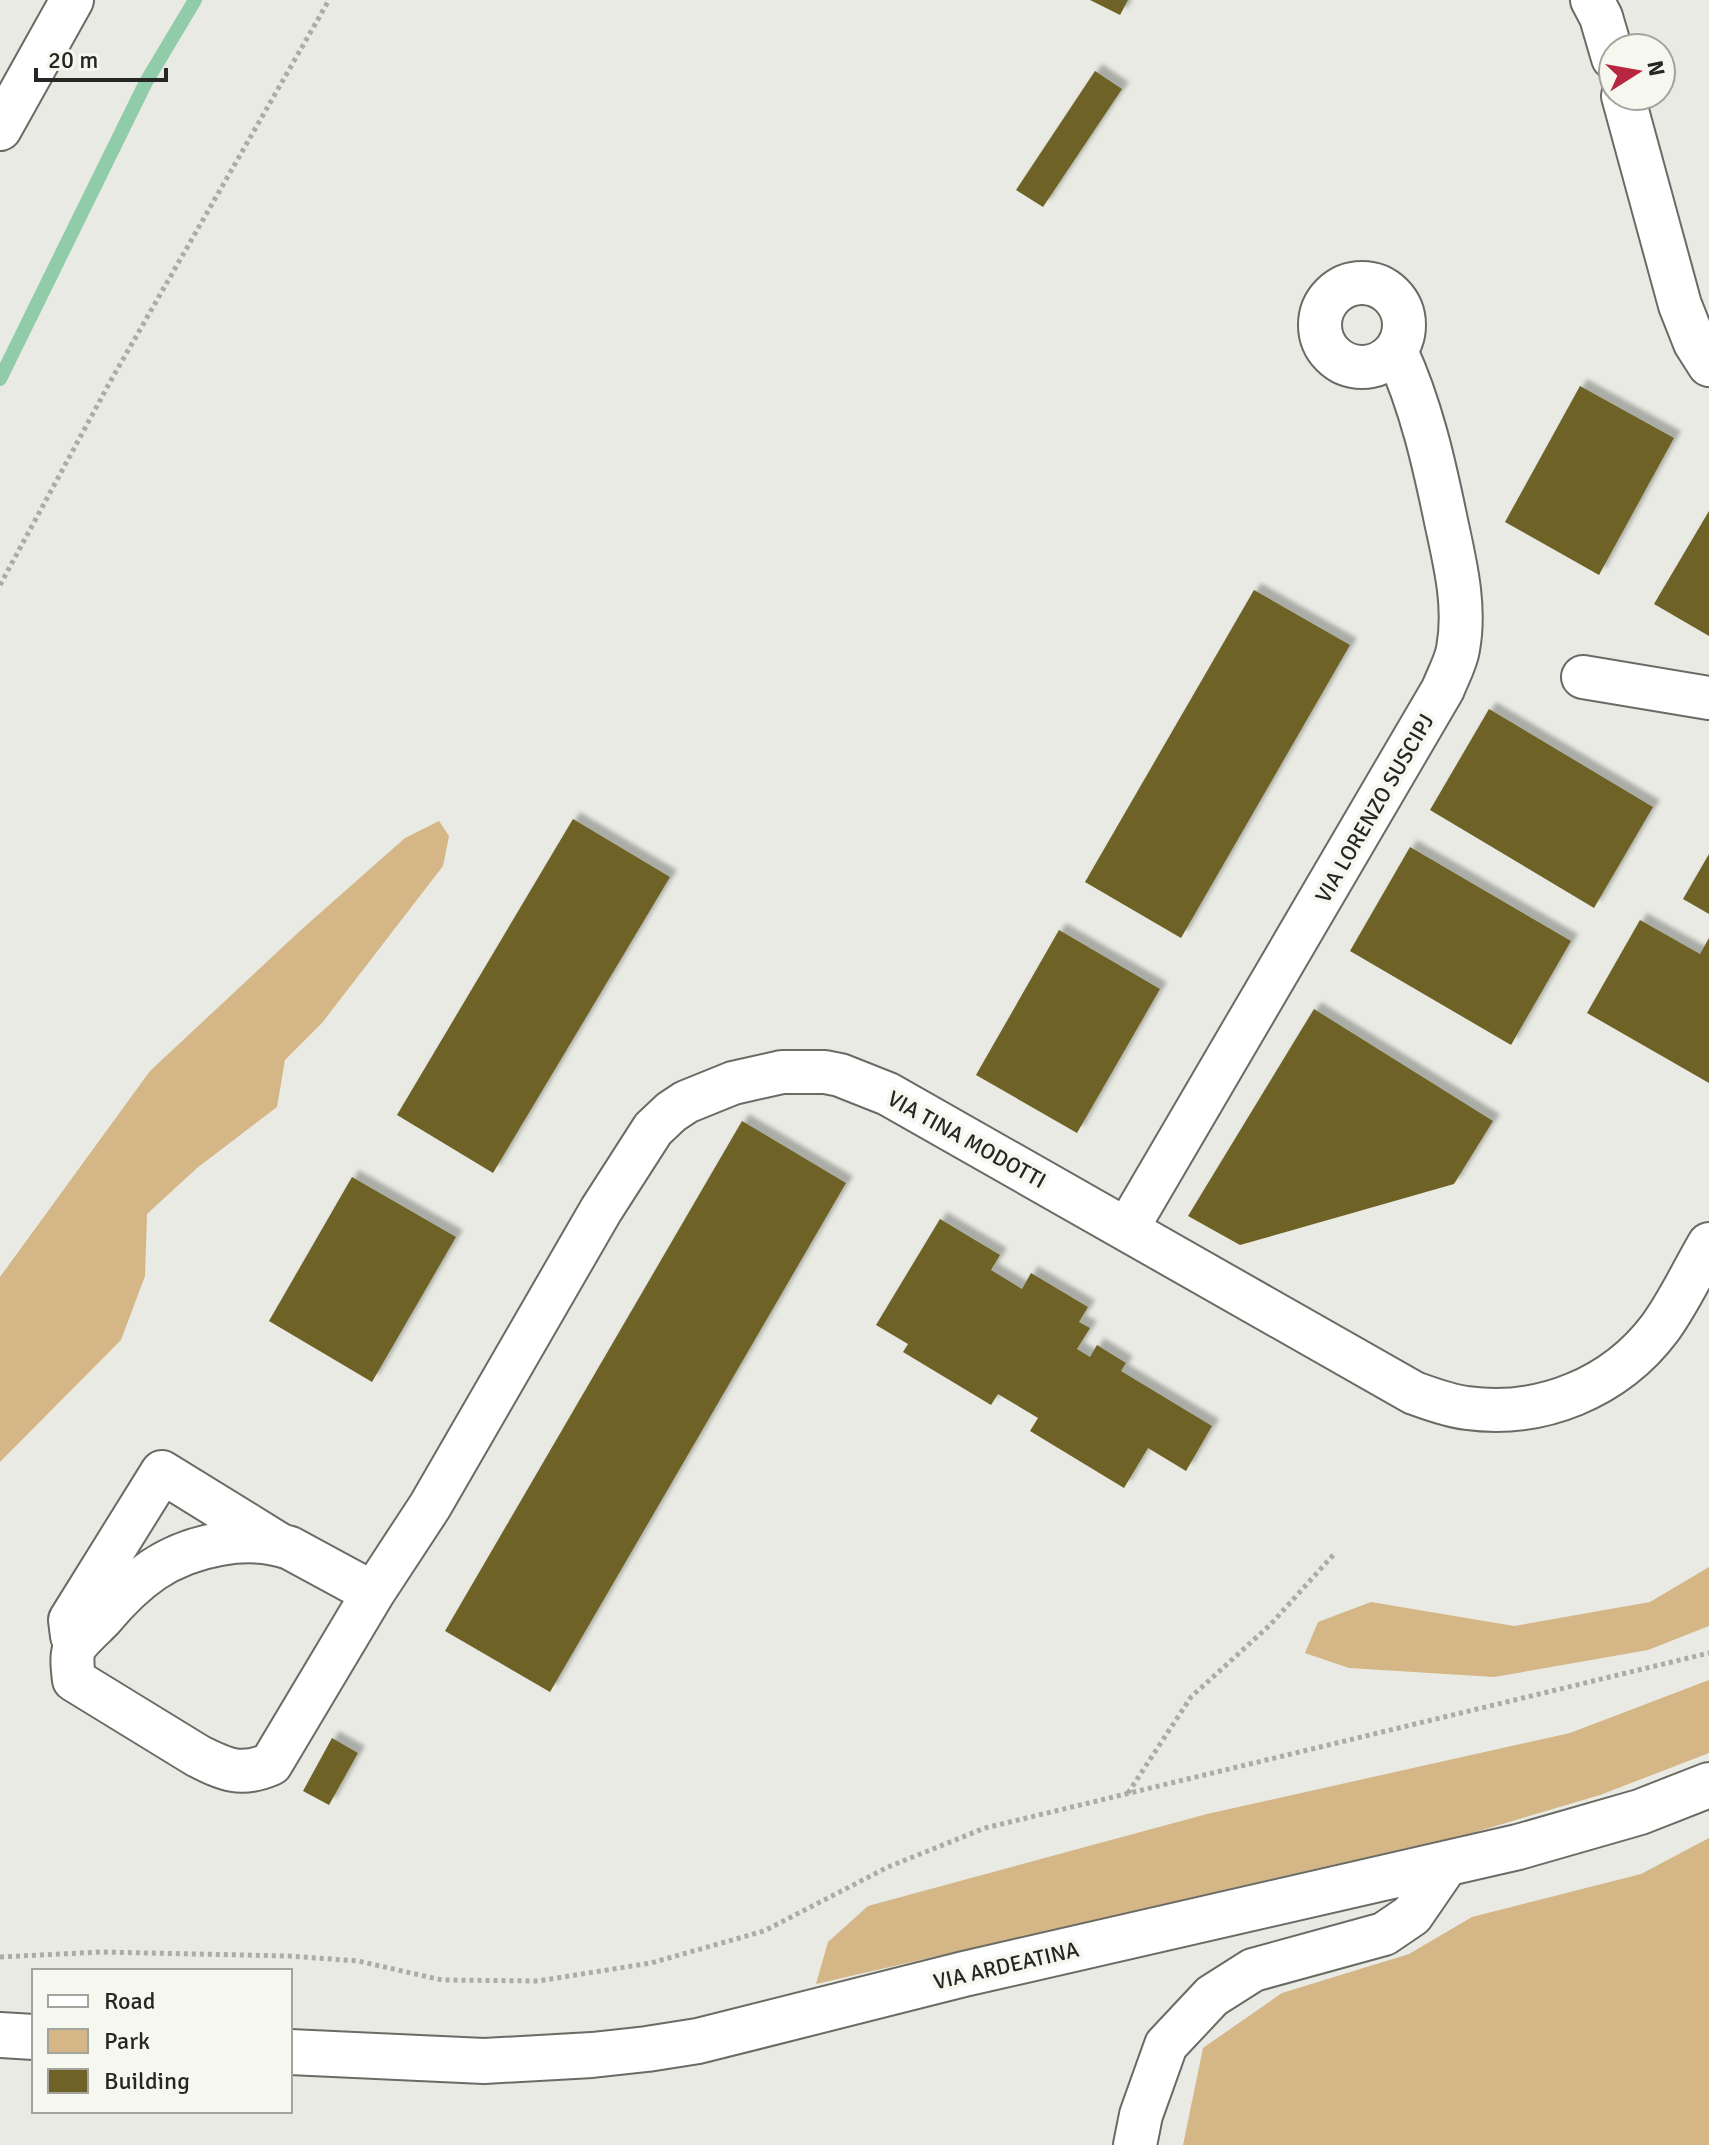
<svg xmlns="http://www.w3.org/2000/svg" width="1709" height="2145" font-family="Signika,sans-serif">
	<defs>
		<filter id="shadow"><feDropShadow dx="7" dy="-7" stdDeviation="2" flood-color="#0004"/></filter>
	</defs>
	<rect width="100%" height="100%" fill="#e8eae3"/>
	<g fill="#d5b686">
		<path d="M439,821l10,15 -6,30 -121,157 -37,37 -8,47 -80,61 -50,46 -2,62 -24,64 -121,122v-185l150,-206 152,-142 103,-91z"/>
		<path d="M1709,1567v59l-61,24 -154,27 -145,-9 -44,-15 13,-31 53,-20 143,24 136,-24z"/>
		<path d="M1709,1680v73l-109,42 -128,38 -656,151 12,-42 40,-36 339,-92 363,-81z"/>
		<path d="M1709,1838v307h-526l20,-97 79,-55 127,-39 63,-37 169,-43z"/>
	</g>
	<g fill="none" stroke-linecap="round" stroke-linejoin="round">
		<path stroke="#90cca9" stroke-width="14" d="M0,379l146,-297 49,-82"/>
	</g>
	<g fill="#6e6227" filter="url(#shadow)">
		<path d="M1090,0h38l-8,15z"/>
		<path d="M1095,71l27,18 -79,118 -27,-17z"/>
		<path d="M1580,386l94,52 -75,137 -94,-53z"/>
		<path d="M1709,511v125l-55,-32z"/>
		<path d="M1254,590l96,55 -169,293 -96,-56z"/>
		<path d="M1489,709l164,98 -59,101 -164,-98z"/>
		<path d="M573,819l97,58 -177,296 -96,-58z"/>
		<path d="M1410,847l161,94 -60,104 -161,-94z"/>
		<path d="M1709,854v60l-26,-15z"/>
		<path d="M1640,920l60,34 9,-16v145l-122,-70z"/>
		<path d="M1059,930l101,59 -83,144 -101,-58z"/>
		<path d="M1314,1009l179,112 -39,63 -214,61 -52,-29z"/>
		<path d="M742,1121l104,62 -296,509 -105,-61z"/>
		<path d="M352,1177l104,60 -84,145 -103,-61z"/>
		<path d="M940,1219l60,36 -9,15 31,19 9,-16 57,34 -9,15 11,6 -13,21 13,8 7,-12 29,18 -5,8 91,55 -26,45 -38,-23 -24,40 -94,-57 8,-13 -40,-24 -7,11 -88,-53 5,-8 -32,-19z"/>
		<path d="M332,1738l26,15 -29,52 -26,-14z"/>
	</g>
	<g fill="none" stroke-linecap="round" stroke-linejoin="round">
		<defs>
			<g id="minor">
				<path d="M1592,0l9,17 12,41"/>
				<path d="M1623,96l57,209 15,38 14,22"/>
				<path d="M0,129l72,-129"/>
				<circle cx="1362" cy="325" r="42"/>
				<path d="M1583,677l126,21"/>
				<path d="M1127,1229l316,-540c5,-13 13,-27 15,-40 8,-43 -3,-86 -12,-128 -12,-58 -25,-116 -50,-170"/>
				<path d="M373,1593l-83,-45c-42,-15 -100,-3 -137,22 -19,13 -35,29 -50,47 -7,8 -25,23 -29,32 -3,9 -1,22 0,31l124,76c28,14 43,21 73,8l102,-171 57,-87 171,-296 52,-81 18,-17 15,-10 47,-19 49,-11h43l15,3 48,19 526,299c17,6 35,13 53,15 74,10 148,-20 193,-80 19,-26 33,-57 49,-84"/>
				<path d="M72,1636l-2,-16 92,-148 115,71"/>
				<path d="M1135,2145l6,-30 25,-70 46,-49 41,-26 131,-36 28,-19 35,-51"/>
			</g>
			<g id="major">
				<path d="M0,2035l34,2"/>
				<path d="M290,2052l194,9 108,-6 55,-6 51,-8 266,-67 554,-127 122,-35 69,-27"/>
			</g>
		</defs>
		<use href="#minor" stroke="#6a6b64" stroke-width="46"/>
		<use href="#major" stroke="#6a6b64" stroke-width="48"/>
		<g stroke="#aaaca6" stroke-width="5" stroke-dasharray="4 4" stroke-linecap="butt">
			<path d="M0,585l110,-203 219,-382"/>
			<path d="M1128,1793l63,-96 79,-72 65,-72"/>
			<path d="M0,1957l101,-5 188,4 69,5 84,19 96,1 113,-18 113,-32 124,-64 97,-39 724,-175"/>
		</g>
		<use href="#minor" stroke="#fff" stroke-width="42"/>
		<use href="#major" stroke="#fff" stroke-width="44"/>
	</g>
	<g text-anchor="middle" stroke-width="8" stroke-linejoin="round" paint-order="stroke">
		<g font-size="22" fill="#262724" stroke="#f6f8f0">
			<text transform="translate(1374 808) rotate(-60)" y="8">VIA LORENZO SUSCIPJ</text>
			<text transform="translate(967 1139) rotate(29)" y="8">VIA TINA MODOTTI</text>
			<text transform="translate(1006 1965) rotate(-13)" y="8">VIA ARDEATINA</text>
		</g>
	</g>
	<rect x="32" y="1969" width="260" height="144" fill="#f6f8f0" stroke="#a3a49e" stroke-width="2"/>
	<rect x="48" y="1995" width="40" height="12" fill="#ffffff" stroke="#a3a49e" stroke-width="2"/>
	<text x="104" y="2009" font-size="24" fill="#262724">Road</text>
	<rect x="48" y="2029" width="40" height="24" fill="#d5b686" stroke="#a3a49e" stroke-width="2"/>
	<text x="104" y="2049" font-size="24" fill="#262724">Park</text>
	<rect x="48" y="2069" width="40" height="24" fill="#6e6227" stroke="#a3a49e" stroke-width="2"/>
	<text x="104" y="2089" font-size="24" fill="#262724">Building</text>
	<g transform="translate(1637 72) rotate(79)"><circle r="38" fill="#f6f8f0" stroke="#a3a49e" stroke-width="2"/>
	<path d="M0-6L14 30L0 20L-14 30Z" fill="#b82641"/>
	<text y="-12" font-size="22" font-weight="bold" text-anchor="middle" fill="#262724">N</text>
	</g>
	<path d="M36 68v12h130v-12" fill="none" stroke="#262724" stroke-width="4"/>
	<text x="48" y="68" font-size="24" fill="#262724" stroke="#f6f8f0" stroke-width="6" paint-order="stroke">20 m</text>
</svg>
